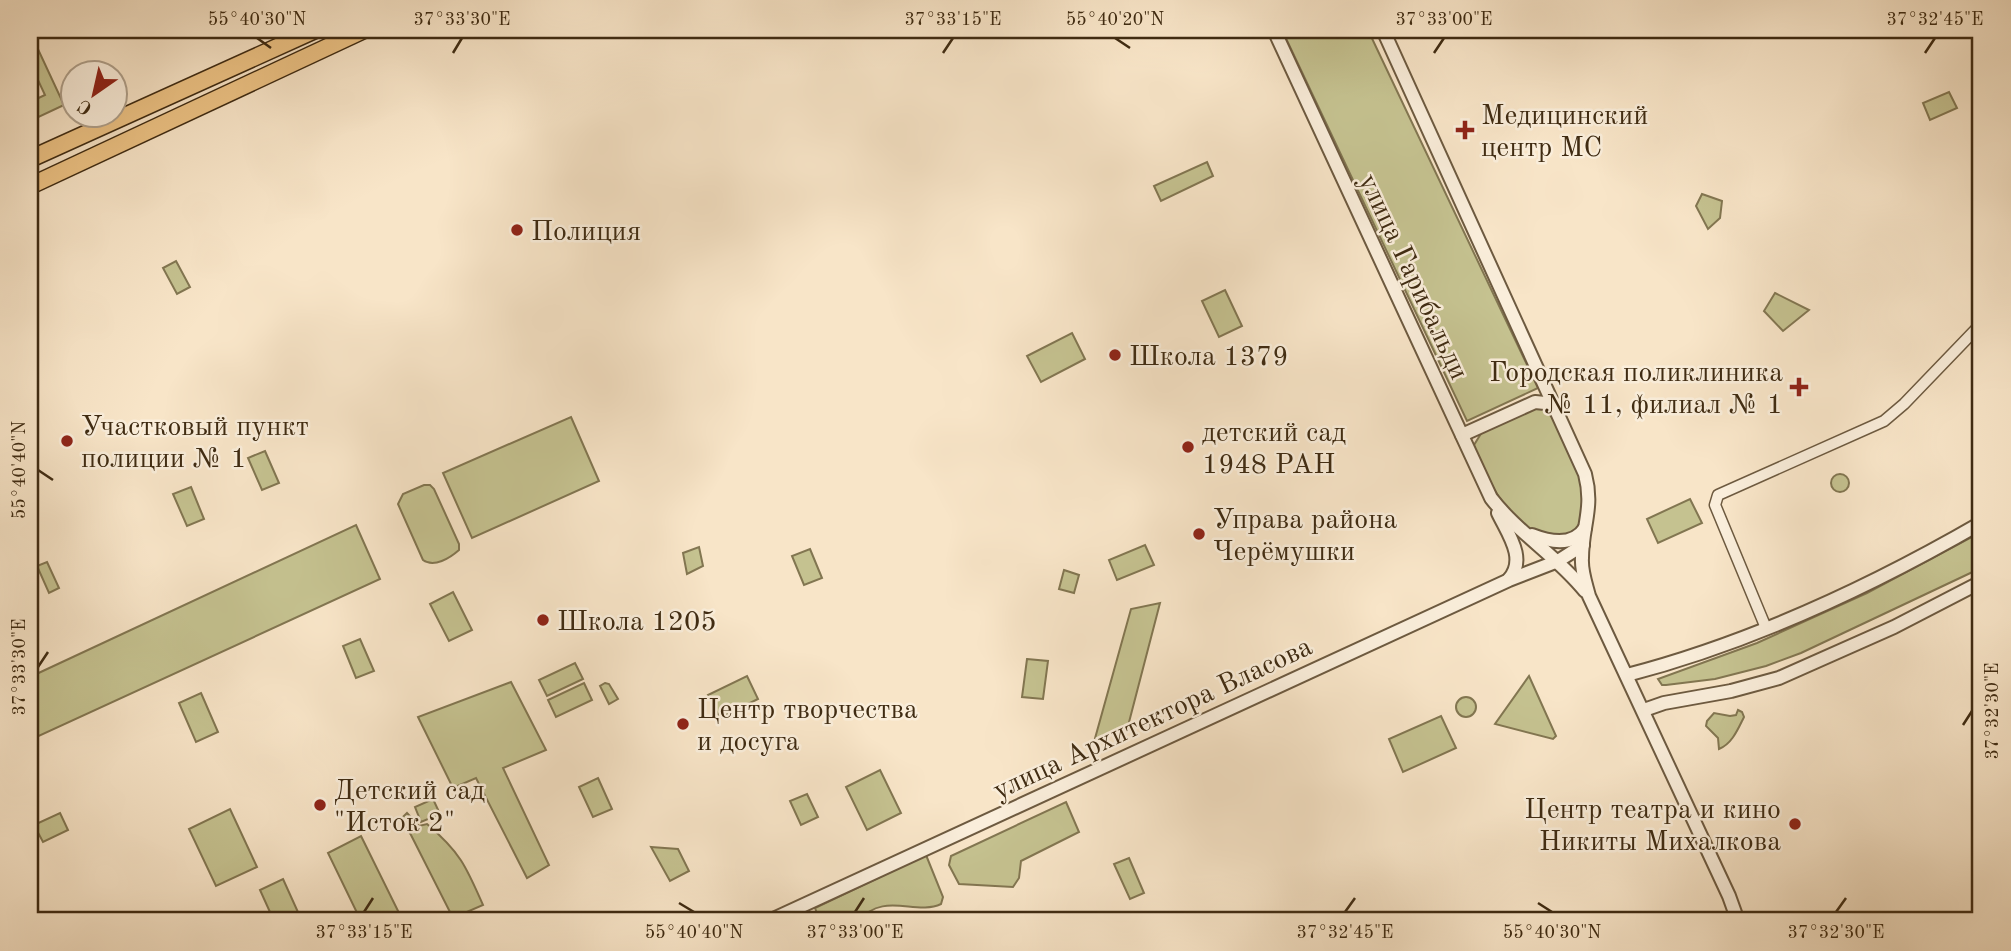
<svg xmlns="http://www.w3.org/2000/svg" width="2011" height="951" font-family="'Old Standard TT',serif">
	<rect width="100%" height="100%" fill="#f8e5c8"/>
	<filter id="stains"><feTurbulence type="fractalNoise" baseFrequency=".00286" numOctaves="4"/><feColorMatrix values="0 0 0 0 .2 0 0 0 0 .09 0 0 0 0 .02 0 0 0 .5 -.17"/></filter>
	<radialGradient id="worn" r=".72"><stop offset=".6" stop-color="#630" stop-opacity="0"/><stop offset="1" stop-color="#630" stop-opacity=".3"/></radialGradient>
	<g fill="#c5c290" stroke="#827651" stroke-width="2">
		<path d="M1282,30h86l170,358 -71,33z"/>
		<path d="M30,32l34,73 -34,16v-19l15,-7 -15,-32z"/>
		<path d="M1949,92l8,16 -27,12 -7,-17z"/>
		<path d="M1207,162l6,14 -52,25 -7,-15z"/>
		<path d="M1702,194l20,7 -2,17 -12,11 -12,-23z"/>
		<path d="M176,261l14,26 -13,7 -14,-26z"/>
		<path d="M1225,290l17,36 -23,11 -17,-36z"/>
		<path d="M1775,293l34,17 -26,21 -19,-20z"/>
		<path d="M1072,333l13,26 -44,23 -14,-26z"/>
		<path d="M1534,408l9,1 9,8c15,31 53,92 16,120 -9,-2 -19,-2 -28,-4 -33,-9 -51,-54 -65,-81l-1,-7 8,-13z"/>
		<path d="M571,417l28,64 -127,57 -29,-65z"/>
		<path d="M265,451l14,32 -17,7 -14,-32z"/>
		<circle cx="1840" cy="483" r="9"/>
		<path d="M424,485h6l4,4 25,55v6c-9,8 -25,18 -36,10l-25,-56 5,-10z"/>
		<path d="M191,487l13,32 -17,7 -14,-32z"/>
		<path d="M1690,499l12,24 -44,20 -11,-24z"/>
		<path d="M356,525l24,54 -350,161v-63z"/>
		<path d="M1981,532v36l-180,85 -35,13 -51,13 -49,6h-4l-4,-6 99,-36 110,-50z"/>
		<path d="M1145,545l9,20 -37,15 -8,-20z"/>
		<path d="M699,547l4,19 -16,8 -4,-21z"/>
		<path d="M810,549l12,29 -18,7 -12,-29z"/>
		<path d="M47,562l12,26 -10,5 -12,-27z"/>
		<path d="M1064,570l15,5 -5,18 -15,-4z"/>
		<path d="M453,592l19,38 -23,11 -19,-37z"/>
		<path d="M1160,603l-32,123 -34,16 37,-133z"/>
		<path d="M360,639l14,32 -18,7 -13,-32z"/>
		<path d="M1027,659l21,2 -5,38 -21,-2z"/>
		<path d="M575,663l8,16 -36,17 -8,-16z"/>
		<path d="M747,676l11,23 -38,19 -12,-23z"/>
		<path d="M1529,676l27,60 -3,3 -58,-15z"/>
		<path d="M511,682l35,68 -43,18 46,97 -22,13 -51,-100 -23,10 -35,-71z"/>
		<path d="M584,683l8,17 -36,17 -8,-17z"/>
		<path d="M605,683l4,1 9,15 -9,5 -9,-18z"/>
		<path d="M201,693l17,39 -22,10 -17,-39z"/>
		<circle cx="1466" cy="707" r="10"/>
		<path d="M1738,710l4,2 2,5c-6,12 -12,27 -25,32l-1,-11 -12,-12 1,-5 7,-8 16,3 6,-1z"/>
		<path d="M1441,716l15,32 -53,24 -14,-33z"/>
		<path d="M880,770l21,43 -34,17 -21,-43z"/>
		<path d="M598,778l14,31 -19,8 -14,-30z"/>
		<path d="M807,794l11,23 -17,8 -11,-24z"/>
		<path d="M433,799l7,15 -19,8 -6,-15z"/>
		<path d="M1066,802l13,30 -58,29 -2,17 -6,9 -54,-3 -10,-19 2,-9z"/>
		<path d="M230,809l27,58 -41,19 -27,-57z"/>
		<path d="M60,813l8,17 -25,12 -9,-17z"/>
		<path d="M407,813l12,13 8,-2c33,28 39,42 56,81l-30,13 -42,-83 -10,-16z"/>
		<path d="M361,836l42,85h-42l-33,-68z"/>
		<path d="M651,847l27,2 11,22 -19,10z"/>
		<path d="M926,855l17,42 -2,7c-25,12 -58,-13 -82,17h-39l-5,-13z"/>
		<path d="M1129,858l15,35 -14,6 -16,-35z"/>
		<path d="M283,879l19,42h-28l-14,-31z"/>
	</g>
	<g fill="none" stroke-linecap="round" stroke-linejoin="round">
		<defs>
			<path id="minor" d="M1766,628l-51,-123 3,-10 166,-74 20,-17 77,-80"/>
			<g id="tertiary">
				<path d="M1274,30l217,468c27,35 66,58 94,93"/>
				<path d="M1383,30l202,444c9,34 -3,52 -3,84 -1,13 4,26 7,38l140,300 9,25"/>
				<path d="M1462,435l73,-33 10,1 11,6"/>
				<path d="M1498,513c10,21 29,46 11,66"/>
				<path d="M1532,535c18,7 41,12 53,-7"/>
				<path d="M1627,675c123,-32 245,-89 354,-152"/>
				<path d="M1644,710l20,-7 67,-12 48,-13 115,-51 87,-45"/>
				<path d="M769,921l740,-341 49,-19 25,-16"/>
			</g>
			<g id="primary">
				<path d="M30,159l285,-129"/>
				<path d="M30,186l334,-156"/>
			</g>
		</defs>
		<use href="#minor" stroke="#6d5a40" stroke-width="13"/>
		<use href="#tertiary" stroke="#6d5a40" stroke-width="16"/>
		<use href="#primary" stroke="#3f2b12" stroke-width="19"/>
		<use href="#minor" stroke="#faeedb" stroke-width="10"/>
		<use href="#tertiary" stroke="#faeedb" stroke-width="12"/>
		<use href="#primary" stroke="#ecc284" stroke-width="16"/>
	</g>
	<path fill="none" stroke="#3f2b12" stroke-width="2.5" d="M257,38l14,10M1115,38l15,10M453,53l9,-15M943,53l10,-15M1434,53l10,-15M1925,53l10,-15M38,470l15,10M38,667l10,-15M1963,725l9,-14M679,903l15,9M1538,903l14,9M364,912l9,-14M855,912l9,-14M1345,912l10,-14M1836,912l10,-14"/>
	<g fill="#8f2418" stroke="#faeedb" stroke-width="2.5">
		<path d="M1461.5 119.5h7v7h7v7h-7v7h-7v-7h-7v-7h7z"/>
		<circle cx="517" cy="230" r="7"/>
		<circle cx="1115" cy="355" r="7"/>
		<path d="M1795.5 376.5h7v7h7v7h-7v7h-7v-7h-7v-7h7z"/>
		<circle cx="67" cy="441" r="7"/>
		<circle cx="1188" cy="447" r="7"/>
		<circle cx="1199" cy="534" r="7"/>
		<circle cx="543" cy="620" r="7"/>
		<circle cx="683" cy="724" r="7"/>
		<circle cx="320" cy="805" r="7"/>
		<circle cx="1795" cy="824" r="7"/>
	</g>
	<g text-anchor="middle" stroke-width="5" stroke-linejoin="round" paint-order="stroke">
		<g font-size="28" fill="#3f2b12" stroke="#faeedb" text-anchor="start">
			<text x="1481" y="124">Медицинский<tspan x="1481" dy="32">центр МС</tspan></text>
			<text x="531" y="240">Полиция</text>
			<text x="1129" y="365">Школа 1379</text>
			<text x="1783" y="381" text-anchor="end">Городская поликлиника<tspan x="1783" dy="32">№ 11, филиал № 1</tspan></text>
			<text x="81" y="435">Участковый пункт<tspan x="81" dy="32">полиции № 1</tspan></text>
			<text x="1202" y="441">детский сад<tspan x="1202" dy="32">1948 РАН</tspan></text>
			<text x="1213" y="528">Управа района<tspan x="1213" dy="32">Черёмушки</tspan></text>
			<text x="557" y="630">Школа 1205</text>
			<text x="697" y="718">Центр творчества<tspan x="697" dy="32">и досуга</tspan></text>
			<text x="334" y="799">Детский сад<tspan x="334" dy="32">"Исток 2"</tspan></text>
			<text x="1781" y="818" text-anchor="end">Центр театра и кино<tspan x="1781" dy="32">Никиты Михалкова</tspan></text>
		</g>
		<g font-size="28" fill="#3f2b12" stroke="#faeedb">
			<text transform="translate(1415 276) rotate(65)" y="10">улица Гарибальди</text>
			<text transform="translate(1152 717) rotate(-25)" y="10">улица Архитектора Власова</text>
		</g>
	</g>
	<rect width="2011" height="951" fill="none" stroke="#f8e5c8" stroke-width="77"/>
	<g transform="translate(94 94) rotate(214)"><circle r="33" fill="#faeedb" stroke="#afa08b" stroke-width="2"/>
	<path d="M0-5L12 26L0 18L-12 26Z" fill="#8f2418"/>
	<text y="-10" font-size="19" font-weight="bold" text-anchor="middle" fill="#3f2b12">С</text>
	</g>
	<rect x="38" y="38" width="1934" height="874" fill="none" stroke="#3f2b12" stroke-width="2.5"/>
	<g font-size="18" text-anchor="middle" fill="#3f2b12">
		<text x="257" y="25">55°40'30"N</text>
		<text x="462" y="25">37°33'30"E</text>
		<text x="953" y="25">37°33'15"E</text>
		<text x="1115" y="25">55°40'20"N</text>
		<text x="1444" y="25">37°33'00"E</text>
		<text x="1935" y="25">37°32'45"E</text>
		<text transform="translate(19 470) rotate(-90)" y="6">55°40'40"N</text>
		<text transform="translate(19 667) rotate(-90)" y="6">37°33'30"E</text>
		<text transform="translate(1992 711) rotate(-90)" y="6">37°32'30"E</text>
		<text x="364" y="938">37°33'15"E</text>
		<text x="694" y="938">55°40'40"N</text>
		<text x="855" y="938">37°33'00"E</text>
		<text x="1345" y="938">37°32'45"E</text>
		<text x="1552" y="938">55°40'30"N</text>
		<text x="1836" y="938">37°32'30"E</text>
	</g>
	<rect width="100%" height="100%" filter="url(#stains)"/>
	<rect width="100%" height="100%" fill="url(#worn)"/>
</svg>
